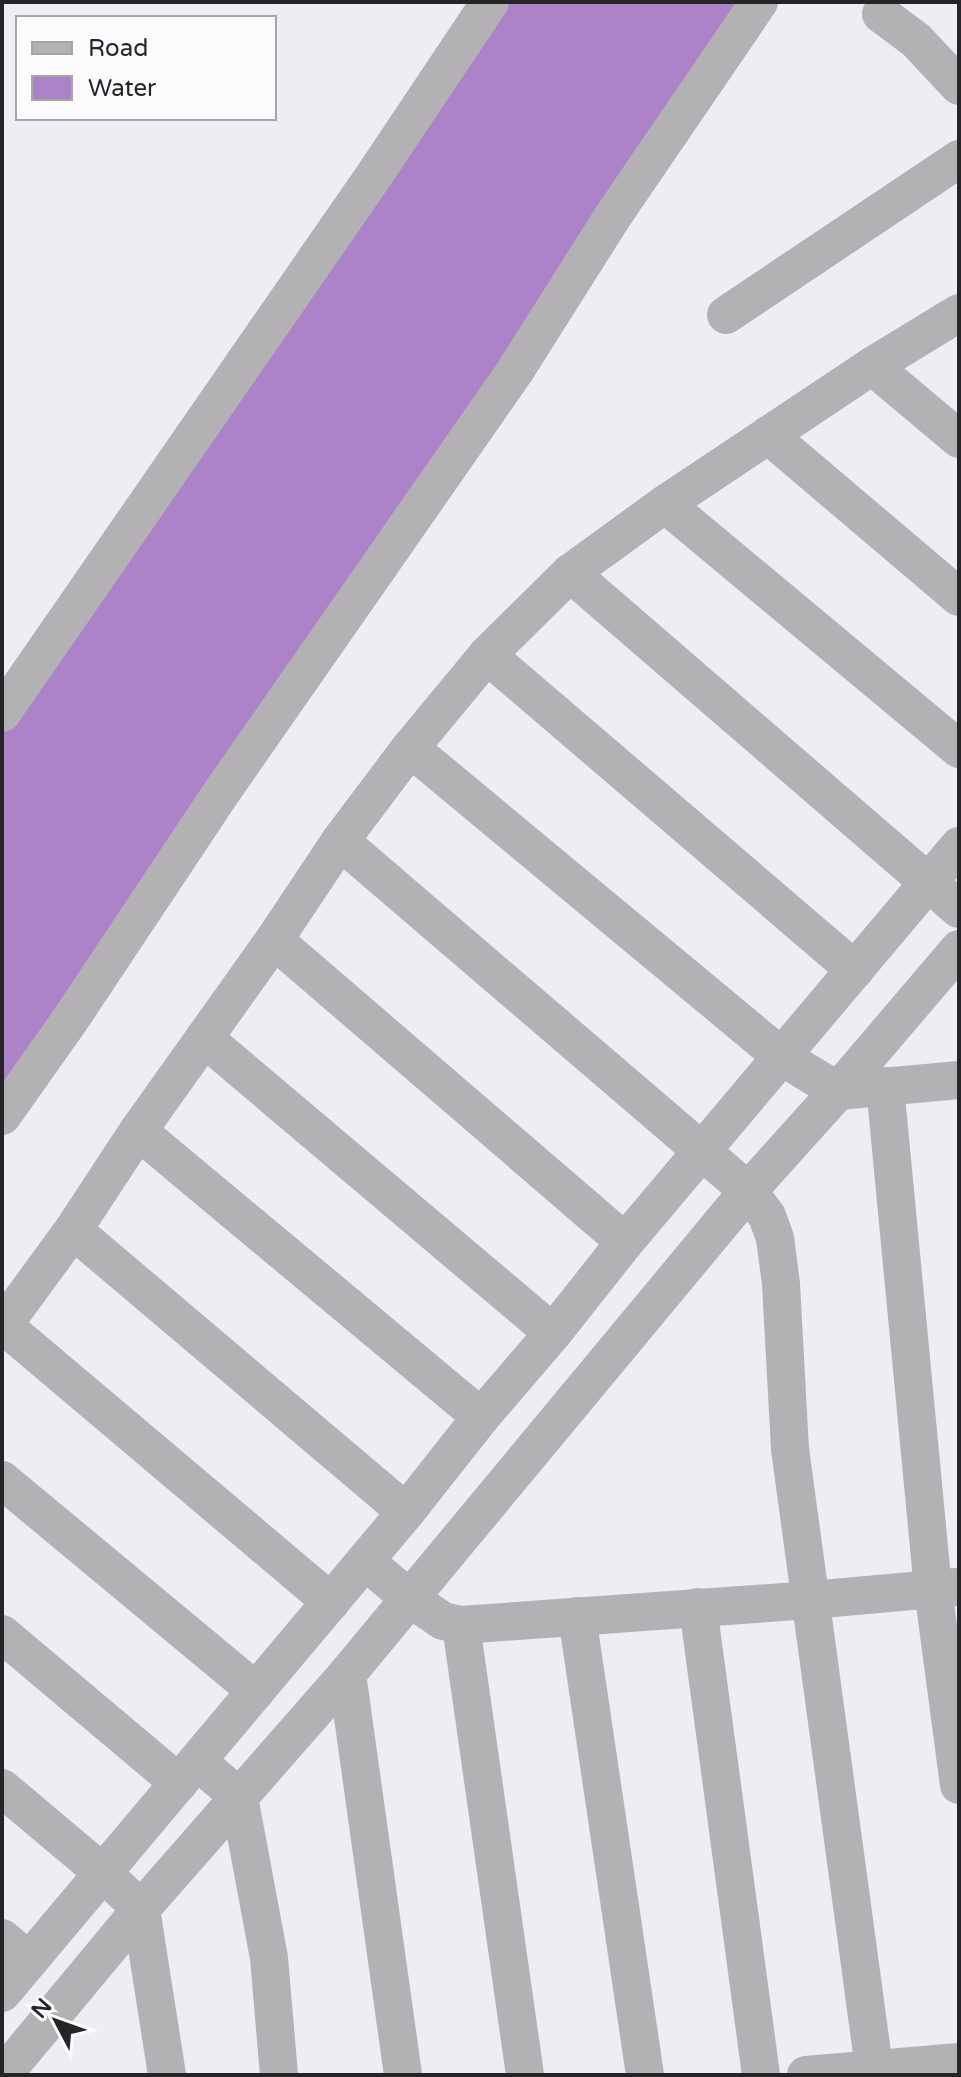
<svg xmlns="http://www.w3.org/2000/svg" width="961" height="2077" font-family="'Varela Round',sans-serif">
	<rect width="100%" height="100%" fill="#f0ecf3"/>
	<path fill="#ac82c8" d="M490,2h269l-757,1120v-409z"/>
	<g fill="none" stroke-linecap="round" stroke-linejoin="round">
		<g stroke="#b3b1b4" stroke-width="38">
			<path d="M881,14l35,26 43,46"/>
			<path d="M726,315l233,-156"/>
			<path d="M872,366l87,73"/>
			<path d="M768,435l191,162"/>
			<path d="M665,504l294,245"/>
			<path d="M570,573l389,336"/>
			<path d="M487,655l368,315"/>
			<path d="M2,713l373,-539 115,-172"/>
			<path d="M410,748l372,309 56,34 121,-11"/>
			<path d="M340,841l363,311 45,39 19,25 8,22 6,46 9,165 85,626"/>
			<path d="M274,940l351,302"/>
			<path d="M204,1038l349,295"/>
			<path d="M885,1086l48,503 26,196"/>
			<path d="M2,1116l68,-96 151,-227 294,-422 98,-155 146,-214"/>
			<path d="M138,1131l343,286"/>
			<path d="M73,1230l333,282"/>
			<path d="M3,1325l328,277"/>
			<path d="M2,1327l71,-97 65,-99 136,-191 66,-99 70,-93 77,-93 83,-82 95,-69 207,-138 87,-53"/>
			<path d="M2,1480l254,211"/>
			<path d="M365,1561l44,37 34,23 18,4 350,-25 145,-13"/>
			<path d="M698,1607l63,468"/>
			<path d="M577,1616l68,459"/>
			<path d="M461,1625l64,450"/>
			<path d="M2,1634l177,149"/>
			<path d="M347,1674l56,401"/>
			<path d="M197,1761l42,36 30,161 10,117"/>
			<path d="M2,1788l101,85 38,36 26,166"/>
			<path d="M2,1938l27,23"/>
			<path d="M2,1993l404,-481 75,-95 72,-84 72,-91 334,-396"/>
			<path d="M3,2075l138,-166 206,-235 401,-483 90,-100 121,-142"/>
			<path d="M806,2075l153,-13"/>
		</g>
	</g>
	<rect width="961" height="2077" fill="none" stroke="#252427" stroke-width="8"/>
	<rect x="16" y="16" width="260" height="104" fill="#fdfafe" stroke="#a7a4a8" stroke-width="2"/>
	<rect x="32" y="42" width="40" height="12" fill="#b3b1b4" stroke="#a7a4a8" stroke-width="2"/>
	<text x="88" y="56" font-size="24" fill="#252427">Road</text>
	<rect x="32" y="76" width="40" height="24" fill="#ac82c8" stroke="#a7a4a8" stroke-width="2"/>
	<text x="88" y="96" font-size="24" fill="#252427">Water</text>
	<g transform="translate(56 2021) rotate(311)" stroke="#fdfafe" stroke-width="6" paint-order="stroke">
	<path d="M0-6L14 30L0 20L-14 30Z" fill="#252427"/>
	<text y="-12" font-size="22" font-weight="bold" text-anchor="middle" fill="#252427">N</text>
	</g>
</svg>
